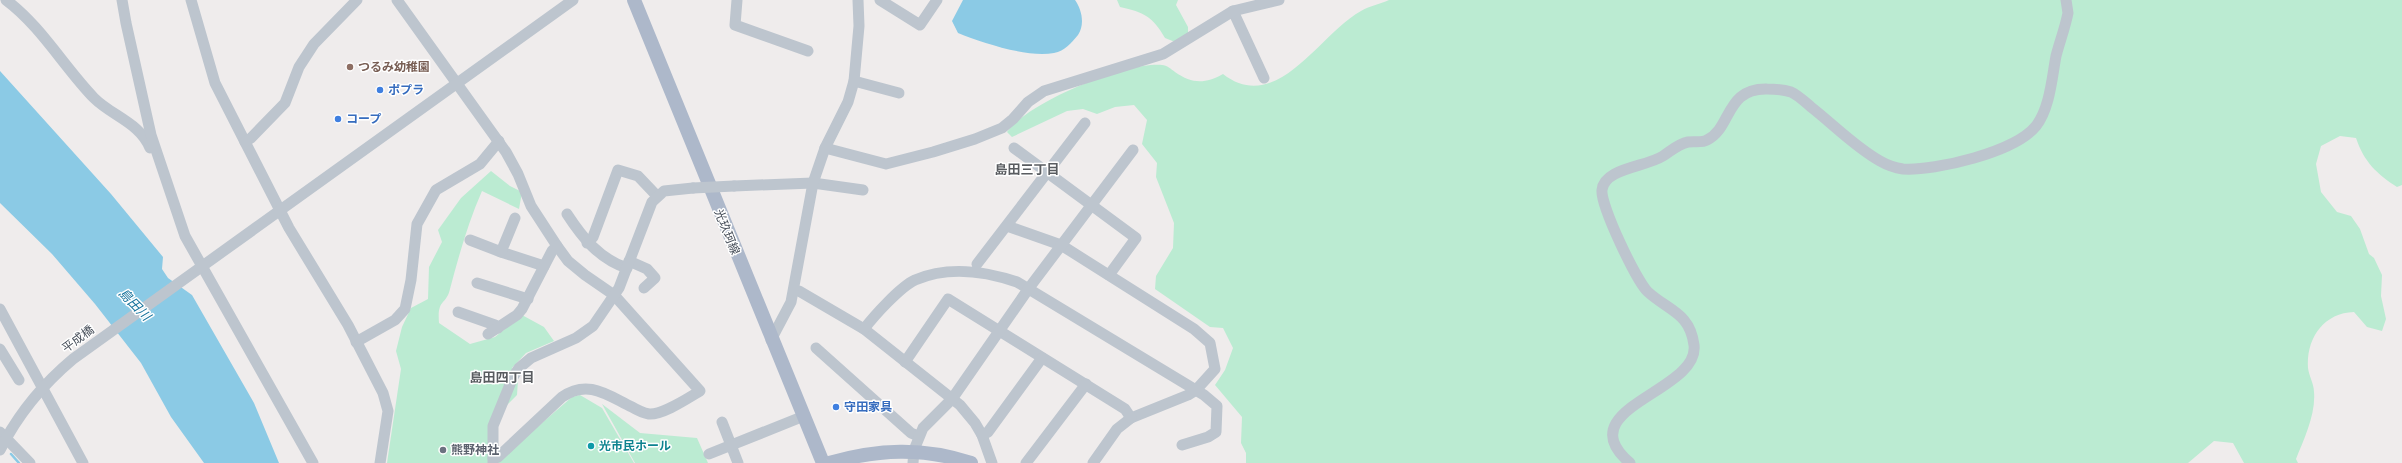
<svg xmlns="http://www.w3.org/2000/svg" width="2402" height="463" font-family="Inter,'Noto Sans JP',sans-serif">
	<rect width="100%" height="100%" fill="#efecec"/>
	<g fill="#bbebd2">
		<path d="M1117,0h61l-2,5 12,22v7l-13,8 -10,-4c-12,-21 -21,-26 -45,-31z"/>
		<path d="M1389,0h1013v185l-5,2c-20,-13 -33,-25 -41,-49l-16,-2 -19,10 -5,18 5,28 16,20 14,4 9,13 9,25 5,4 8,17 -1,21 5,23 -4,12 -15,-4 -13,-15c-31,1 -48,27 -46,56 1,8 6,16 6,24 2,22 -10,47 -18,67l2,4h-54l-11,-20 -19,-2 -26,22h-942v-10l-5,-10 1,-26 -27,-32 10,-15 8,-22 -10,-20 -13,-1 -55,-38 1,-13 17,-28 1,-25 -18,-46 1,-14 -15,-19 5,-24 -13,-15 -19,2 -18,7 -14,-5 -16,2 -55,26 -5,-5c22,-30 118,-70 155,-67 5,0 9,4 13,7 17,12 30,12 48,2 54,42 96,-40 138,-63 8,-5 19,-7 28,-11z"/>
		<path d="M491,171l19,15 12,6 -3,17 -37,-18c-14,32 -23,64 -32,98 -4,17 -13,9 -11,34l31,21 25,-7 27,-22 22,12 10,14 -28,12 -14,15 6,12 -1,15 -27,27 -3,32 12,6 73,-63 8,-2 22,13 32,55h-247l14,-94 -5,-18 6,-24 9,-19 17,-9 1,-32 13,-25 -4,-12 23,-32z"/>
		<path d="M602,404l38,29 57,5 11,25h-73z"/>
	</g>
	<g fill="#8bcae5">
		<path d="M963,0h112c7,10 10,24 3,35 -7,8 -13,16 -24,18 -26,5 -71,-10 -96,-20l-6,-12z"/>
		<path d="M0,71l111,123 52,63 -1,12 6,9 24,17 62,108 25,60h-75l-33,-46 -30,-54 -46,-59 -43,-50 -52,-51z"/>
	</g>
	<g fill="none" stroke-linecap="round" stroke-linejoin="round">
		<path stroke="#8bcae5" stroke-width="2.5" d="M11,454l8,9"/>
		<g stroke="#bdc5ce" stroke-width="11">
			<path d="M6,0c35,26 58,67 88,98 18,18 46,25 56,50"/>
			<path d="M122,0l4,23 25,112 34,101 128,227"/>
			<path d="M191,0l24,83 74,145 59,97 35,68 5,18 -8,52"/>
			<path d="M397,0l109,152 12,22 13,32 26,40 11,15 17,14 29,20 86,96c-12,7 -37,24 -51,23 -5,-1 -12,-4 -17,-7 -25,-12 -44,-28 -70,-10l-64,60 -5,1"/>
			<path d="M737,0l-2,25 73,26"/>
			<path d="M880,0l40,25 17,-25"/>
			<path d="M1233,11l31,67"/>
			<path d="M854,81l45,12"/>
			<path d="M245,142l6,-4 34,-35 14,-36 15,-23 43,-44"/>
			<path d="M825,148l61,16 47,-12 42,-13 27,-11 11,-9 15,-17 16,-11 119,-37 70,-43 46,-11"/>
			<path d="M1014,148l122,90 -27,37"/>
			<path d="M734,186l79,-3 50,7"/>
			<path d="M567,214c15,23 32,45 60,54"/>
			<path d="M1007,226l54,19 133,84 16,14 5,26 -19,21 -8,5 -57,23 -14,11 -24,34"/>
			<path d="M470,240l31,12 43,14"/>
			<path d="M587,243l6,-6 25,-67 20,6 19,20"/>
			<path d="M501,252l14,-34"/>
			<path d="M629,261l18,8 8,9 -11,10"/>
			<path d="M977,264l108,-141"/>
			<path d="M477,283l51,16"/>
			<path d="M794,291h5l65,38 96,76 15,18 7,12 10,28"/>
			<path d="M0,309l83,154"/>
			<path d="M458,312l37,13 3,3"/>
			<path d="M864,329c10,-13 36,-42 51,-49 32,-14 70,-9 102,2l187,113 13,11 -1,26 -8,5 -26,8"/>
			<path d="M488,334l29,-19 5,-6 30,-58 5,-5"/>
			<path d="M771,340l20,-38 22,-119 12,-35 23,-46 6,-21 5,-55 -1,-26"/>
			<path d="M356,342l39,-22 10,-11 6,-29 6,-56 19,-34 44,-26 19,-23"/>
			<path d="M816,348l95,85 7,3"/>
			<path d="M0,349l19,31"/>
			<path d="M905,362l43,-63 177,110 6,9"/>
			<path d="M722,422l16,41"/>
			<path d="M0,432l30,31"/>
			<path d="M982,435l6,-3 54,-74"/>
			<path d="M0,450c18,-36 42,-65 73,-91l500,-359"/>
			<path d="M709,454l95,-38"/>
			<path d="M493,463v-37l20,-49 6,-9 12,-10 45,-20 17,-12 26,-38 33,-86 12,-11 29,-3"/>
			<path d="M913,463l1,-13 9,-22 29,-29 77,-111 104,-138"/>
			<path d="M1026,463l60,-79"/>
			<path d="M1630,463c-64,-55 70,-71 64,-118 -4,-32 -25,-34 -46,-53 -11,-10 -48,-87 -46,-102 2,-22 44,-23 61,-34 8,-5 15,-12 25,-14 6,-1 14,1 19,-2 25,-12 18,-52 60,-51 7,0 18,1 24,3 7,3 14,10 20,15 23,18 44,40 69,54 7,4 16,7 23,8 33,2 112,-17 133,-43 14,-18 16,-49 20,-70 4,-15 9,-28 12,-43l-2,-13"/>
		</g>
		<g stroke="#adb8ca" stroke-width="14">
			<path d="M634,0l189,463"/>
			<path d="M829,463c49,-14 94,-16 142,0"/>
		</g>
		<path stroke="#bdc5ce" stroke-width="11" d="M693,188l41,-2"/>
	</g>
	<circle fill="#8d6e63" stroke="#fff" stroke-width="1.5" cx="350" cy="67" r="4"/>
	<g fill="#3f7fe0" stroke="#fff" stroke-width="1.5">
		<circle cx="380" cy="90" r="4"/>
		<circle cx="338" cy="119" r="4"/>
		<circle cx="836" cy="407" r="4"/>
	</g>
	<circle fill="#0f9aa8" stroke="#fff" stroke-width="1.5" cx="591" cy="446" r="4"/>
	<circle fill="#6b7280" stroke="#fff" stroke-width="1.5" cx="443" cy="450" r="4"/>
	<g text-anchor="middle" stroke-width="3" stroke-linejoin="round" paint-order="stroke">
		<g font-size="12" font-weight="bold" fill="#785e54" stroke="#fff" text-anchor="start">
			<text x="358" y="71">つるみ幼稚園</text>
		</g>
		<g font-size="12" font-weight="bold" fill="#366cbe" stroke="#fff" text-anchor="start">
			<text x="388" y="94">ポプラ</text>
			<text x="346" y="123">コープ</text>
			<text x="844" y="411">守田家具</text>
		</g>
		<g font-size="12" fill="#454d58" stroke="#fff">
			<text transform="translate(727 232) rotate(68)" y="4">光玖珂線</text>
			<text transform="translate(78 339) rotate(-37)" y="4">平成橋</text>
		</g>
		<g font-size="12" font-weight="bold" fill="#0d838f" stroke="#fff" text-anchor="start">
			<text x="599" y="450">光市民ホール</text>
		</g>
		<g font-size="12" font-weight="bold" fill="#5b616d" stroke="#fff" text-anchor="start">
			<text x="451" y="454">熊野神社</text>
		</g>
		<g font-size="13" font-weight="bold" fill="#595c60" stroke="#fff">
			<text x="1027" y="174">島田三丁目</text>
			<text x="502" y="382">島田四丁目</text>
		</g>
		<g font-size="13" font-style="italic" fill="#15729c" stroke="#fff">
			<text transform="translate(135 304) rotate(45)" y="5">島田川</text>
		</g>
	</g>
</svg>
